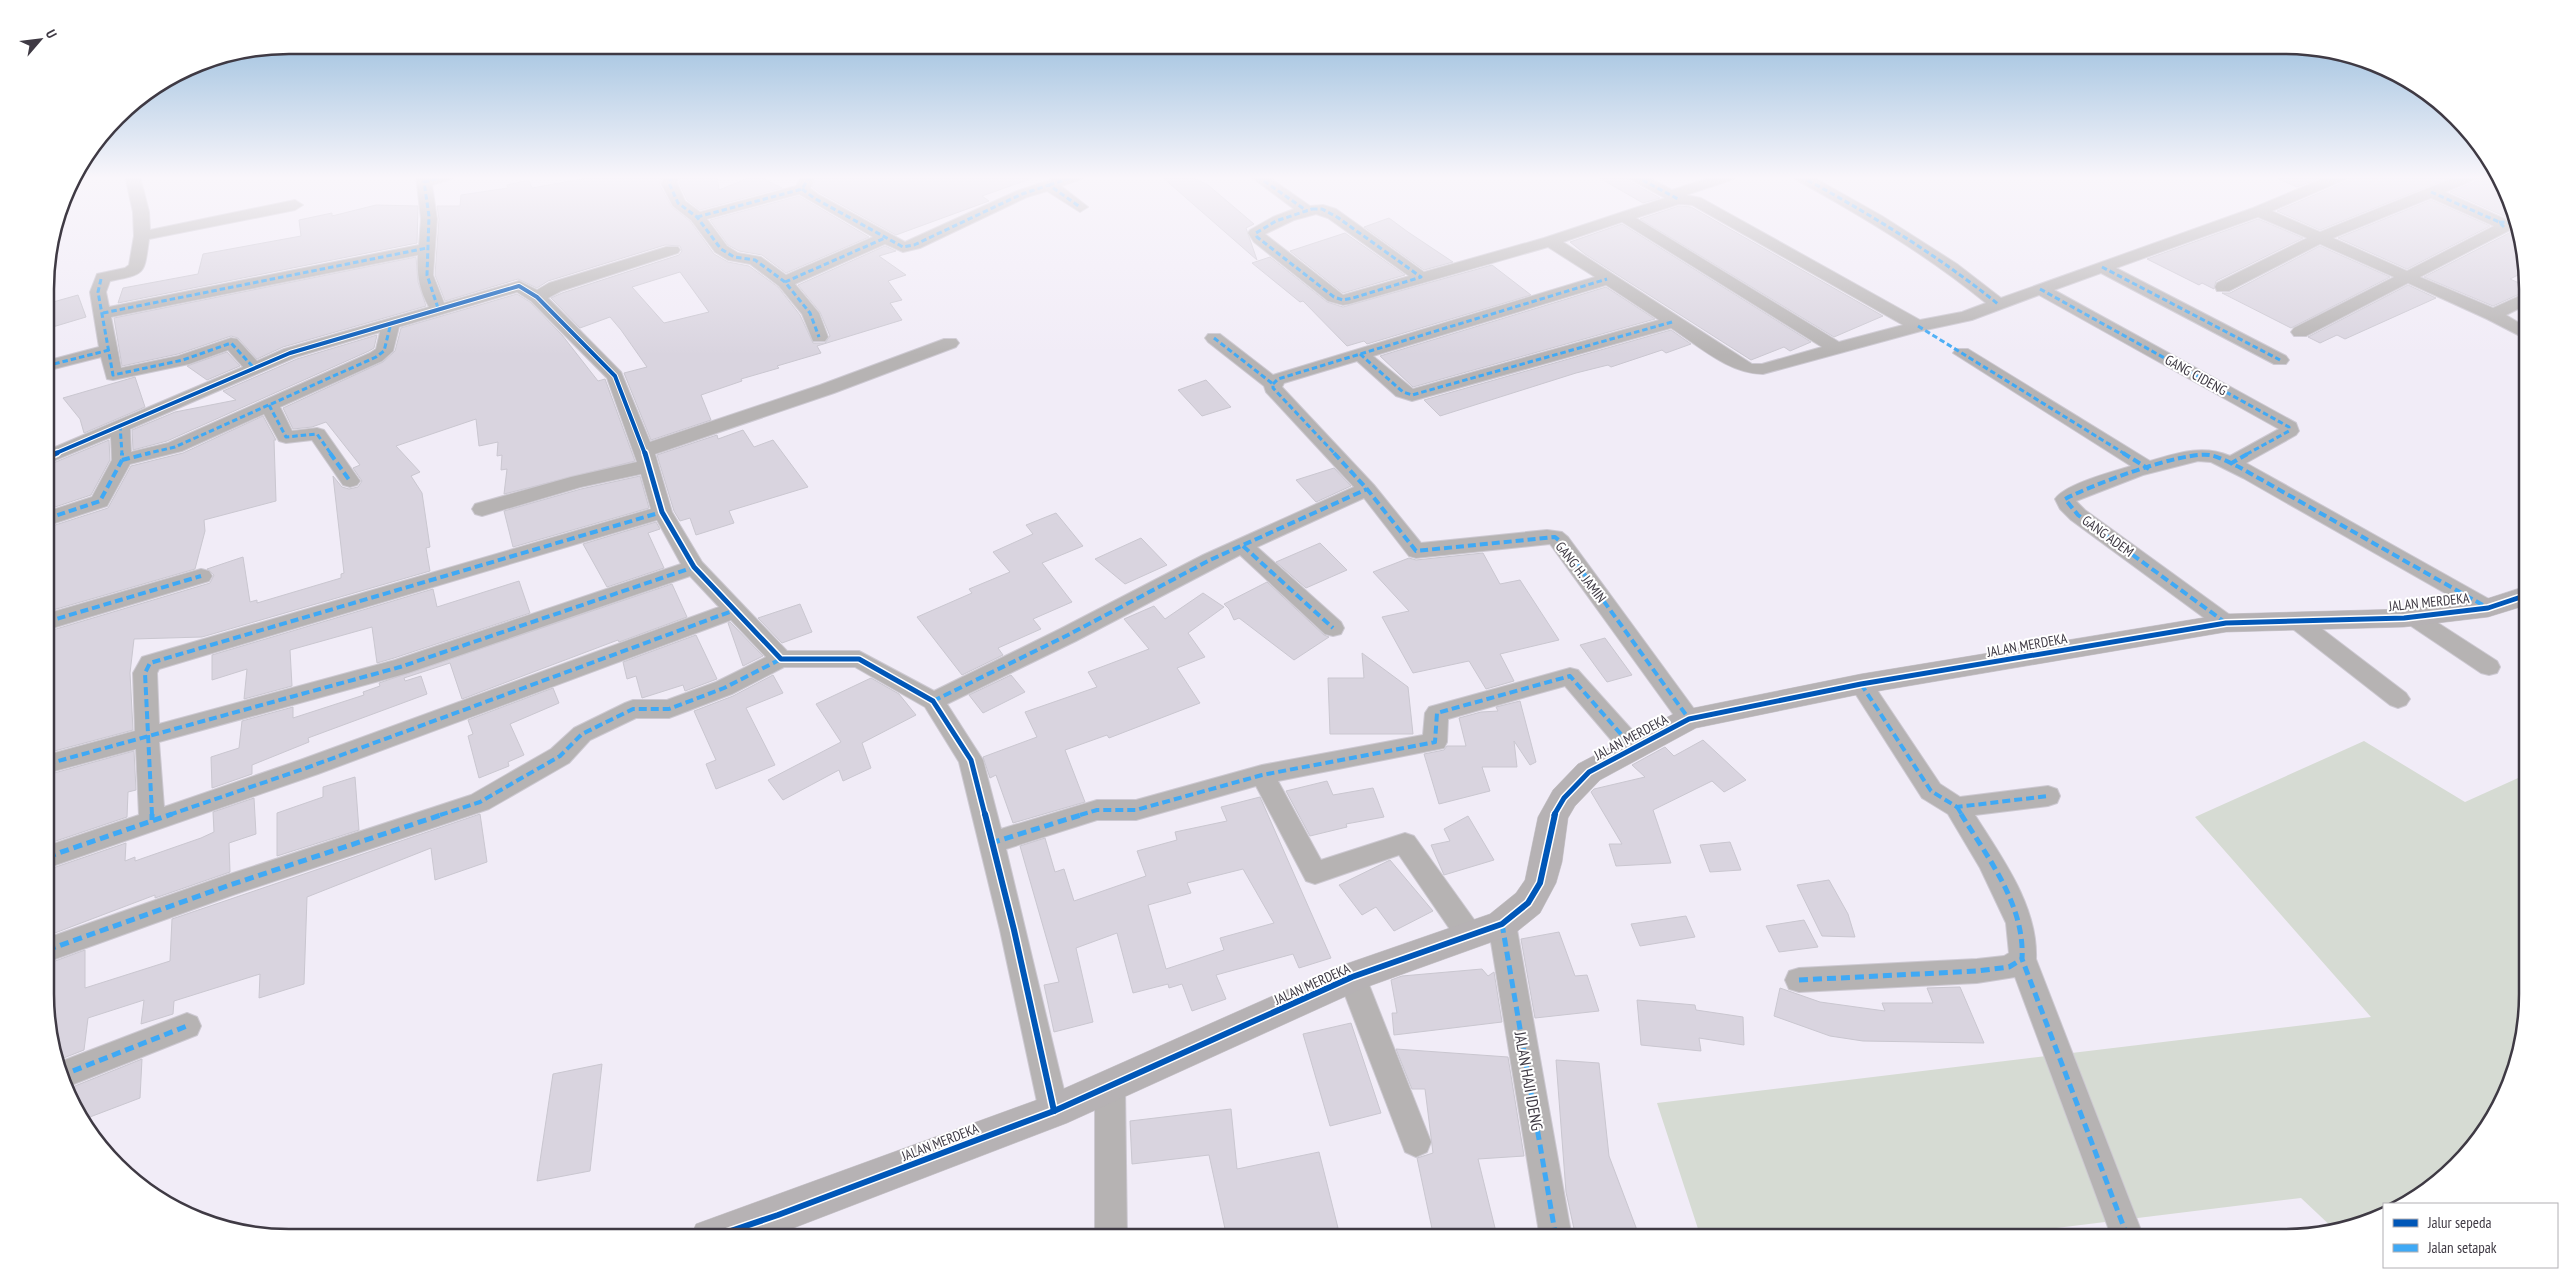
<svg xmlns="http://www.w3.org/2000/svg" width="2573" height="1283" font-family="'PT Sans Narrow',sans-serif">
	<rect width="100%" height="100%" fill="#f1ecf7"/>
	<path fill="#d6dbd3" d="M2364,741l101,61 62,-28 1,220 -25,108 -35,53 -49,42 -14,7h-21v10l-22,11 -27,5 -34,-32 -326,40h-274l-44,-135 714,-86 -176,-200z"/>
	<g fill="#d9d4df" stroke="#cac7d0" fill-rule="evenodd">
		<path d="M598,176h65l-4,8 13,23 18,14 24,33 14,8 21,4 29,21 22,28 13,28h12l5,-7 -10,-24 -22,-27 87,-39 11,5 -17,5 27,19 -18,6 14,19 -12,3 12,17 -85,26 4,7 -44,13 2,2 -38,11 1,2 -41,14 10,25 -60,20 -27,-67 23,-6 -26,-37 -11,-13 -30,11 -29,-30 11,-5 117,-38 3,-4 -2,-5 -15,-1 -117,36 -11,7 -19,-9 -73,22 -10,-26 4,-56 -2,-13h23l1,-11 47,-7 -1,-3 22,-5 3,8zM680,272l29,40 -45,11 -32,-36z"/>
		<path d="M681,176h36l2,14 34,-14h5l24,12 -82,22 -13,-10 -8,-17z"/>
		<path d="M818,176h211l1,3 -48,17 7,5 -93,34 -76,-42 -8,-6z"/>
		<path d="M1161,176h29l18,9 46,39 -8,4 11,32z"/>
		<path d="M1596,176h30l3,5 31,17 -17,5z"/>
		<path d="M2272,176h53l-28,11z"/>
		<path d="M2351,176h103l-134,54 -43,-19 70,-30z"/>
		<path d="M2480,176l5,5 10,2 12,11 8,16 11,47v14l-16,8 16,7v5l-33,15 -69,-29 87,-45 3,-4 -8,-11 -56,-25 27,-11z"/>
		<path d="M799,196l70,41 -83,36 -24,-18 -23,-4 -11,-6 -18,-25z"/>
		<path d="M2431,200l59,26 -83,43 -69,-31z"/>
		<path d="M376,205l42,1 -1,37 -299,60 5,-15 75,-14 5,-20 98,-18 -2,-16 33,-7v3z"/>
		<path d="M1679,206l12,1 192,109 -49,21 -194,-118z"/>
		<path d="M1389,218l19,14 45,30 -29,8 -60,-43z"/>
		<path d="M2258,219l45,19 -87,43 -2,8 -12,-6 -3,2 -52,-26z"/>
		<path d="M1622,224l189,118 -21,9 -6,-4 -33,13 -166,-106 -15,-12z"/>
		<path d="M1345,233l60,42 -62,18 -53,-42z"/>
		<path d="M2320,246l70,31 -99,51 -69,-35h8z"/>
		<path d="M416,257l2,25 8,24 -143,41 -26,12 -19,-21 -7,-2 -53,18 -56,12 -8,-48z"/>
		<path d="M1270,257l57,45 16,5 149,-42 39,30 -164,49 -3,-3 -17,5 -44,-45 -3,1 -48,-39z"/>
		<path d="M2408,285l28,13 -91,41 -8,-4 -17,8 -12,-6z"/>
		<path d="M1606,287l49,32 -242,68 -33,-31z"/>
		<path d="M517,294l13,8 32,33 36,46 7,-2 30,82 -131,33 3,-25 -6,1 1,-15 -5,1 1,-14 -19,4 -3,-27 -80,27 24,26 -9,4 11,17 8,54 -4,1 4,23 -228,66 -68,2 -4,34 3,57 -86,23 -1,-121 164,-49 4,-8 -7,-6 36,-12 7,45 7,-2v3l84,-25v-4l3,-1 -11,-97 9,11 7,2 9,-2 4,-6 -9,-13 7,-3 -34,-43 -14,5 -19,2 -10,-21 100,-46 12,-11 6,-23z"/>
		<path d="M78,295l8,22 -40,12v-25z"/>
		<path d="M1671,330l20,14 -25,9 -4,-3 -51,17 -3,-2 -32,8 -136,43 -16,-16z"/>
		<path d="M377,335l-3,13 -5,3 -202,90 -34,9 -1,-20 43,-18 61,-12 -13,-9 74,-32z"/>
		<path d="M227,352l13,14 -33,14 -20,-14z"/>
		<path d="M135,377l10,30 -61,26 -4,-14 -17,-21z"/>
		<path d="M1206,380l25,27 -29,9 -24,-26z"/>
		<path d="M263,416l13,24h-2l2,61 -72,19 1,11 -10,38 -149,43v-84l62,-20 23,-42 52,-13z"/>
		<path d="M743,430l11,17 19,-7 35,47 -79,24 5,12 -38,12 -6,-17 -10,3 -6,-10 -17,-56 60,-20 1,4z"/>
		<path d="M109,440l1,20 -19,35 -45,15v-44z"/>
		<path d="M1334,468l17,18 -35,16 -20,-22z"/>
		<path d="M640,476l9,32 -136,39 -9,-36 77,-22z"/>
		<path d="M1056,513l27,33 -41,17 30,39 -39,17 8,10 -43,19 5,7 -41,20 -45,-58 55,-24 -3,-4 41,-17 -17,-20 40,-18 -7,-9z"/>
		<path d="M656,522l4,7 -12,4 16,35 -57,19 -24,-43z"/>
		<path d="M1141,538l26,27 -42,19 -30,-25z"/>
		<path d="M1320,543l27,27 -41,18 -30,-26z"/>
		<path d="M1483,553l17,31 20,-4 39,60 -59,14 14,27 -28,8 -17,-28 -56,12 -31,-56 27,-6 -36,-39 36,-14 7,2z"/>
		<path d="M519,581l11,32 -136,45 -17,5 -5,-36 -82,23 2,36 -48,13 3,-30 -35,11v-25l221,-66 4,18z"/>
		<path d="M1267,582l57,53 5,2 -35,23 -55,-42 -5,2 -5,-11 -5,-5z"/>
		<path d="M672,584l15,33 -68,25 -1,-2 -156,59 -12,-36 -46,15 1,3 16,-5 6,18 -119,44 1,4 -57,23v9l-40,14 -1,-31 28,-9 3,-27 51,-14v11l71,-23 -1,-3 17,-6 -1,-3z"/>
		<path d="M1203,593l21,14 -36,26 17,24 -28,11 23,35 -91,35 -2,-3 -42,15 20,52 -72,21 -17,-48 -6,3 -7,-21 54,-20 -12,-25 72,-25 -9,-15 61,-23 -25,-30 30,-13 11,13z"/>
		<path d="M800,604l12,28 -30,11 -24,-25z"/>
		<path d="M730,622l33,34 -20,10 -15,-43z"/>
		<path d="M696,635l21,44 -32,12 -2,-6 -41,13 -6,-22 -9,3 -4,-17z"/>
		<path d="M1605,638l27,37 -25,7 -27,-37z"/>
		<path d="M1362,653l46,34 5,47h-83l-2,-56h36z"/>
		<path d="M773,675l10,18 -37,15 29,57 -59,24 -10,-25 10,-4 -22,-49 39,-15z"/>
		<path d="M1011,675l14,17 -42,21 -14,-18z"/>
		<path d="M871,678l28,16 17,21 -54,28 9,25 -28,13 -4,-11 -56,30 -15,-20 73,-38 -25,-38z"/>
		<path d="M553,688l6,15 -49,21 14,31 -16,7 1,4 -30,12 -11,-42 5,-2 -5,-14z"/>
		<path d="M1520,701l16,61 -6,3 -16,-24 3,26h-35l8,24 -51,13 -15,-50 20,-4 3,-4h19l-7,-28 22,-6 17,-1 -2,-4z"/>
		<path d="M1703,740l43,40 -22,12 -12,-11 -59,29 18,53 -55,3 -7,-22h13l-31,-52 3,-3 51,-12 -13,-12 33,-18 9,9z"/>
		<path d="M134,751l2,39 -8,2 -1,25 -80,27v-69z"/>
		<path d="M355,777l4,53 -82,26v-43l46,-16v-10z"/>
		<path d="M1327,781l6,14 40,-7 11,29 -38,7 1,3 -37,9 -24,-45z"/>
		<path d="M1260,797l71,161 -32,10 -6,-14 -77,21 10,24 -34,12 -10,-27 -13,4 -1,-4 -35,9 -16,-60 -41,15 17,74 -39,10 -10,-47 15,-3 -39,-136 25,-8 10,34 9,-3 10,32 72,-25 -9,-25 40,-11 -2,-8 52,-11 -6,-14zM1243,869l31,54 -54,15 4,12 -58,19 -18,-64 43,-12 -4,-10z"/>
		<path d="M254,798l2,36 -27,9 1,29 -75,26v-3l-108,41v-66l79,-27 -1,18 10,-4v4l66,-23 13,-6 -1,-20z"/>
		<path d="M480,814l7,48 -52,18 -4,-32 -124,49 -3,87 -45,14 1,-24 -86,27 -1,13 -32,10 3,-24 -56,18 -4,32 -28,11 -9,-35v-62l38,-14v38l85,-27 2,-42z"/>
		<path d="M1468,816l26,44 -50,15 -13,-30 19,-4 -6,-12z"/>
		<path d="M1730,842l11,28 -31,2 -10,-27z"/>
		<path d="M1390,860l43,51 -39,20 -18,-24 -14,8 -23,-30z"/>
		<path d="M1829,880l19,34 7,23 -33,-1 -25,-51z"/>
		<path d="M1686,916l9,21 -55,9 -9,-22z"/>
		<path d="M1804,920l14,27 -39,5 -13,-26z"/>
		<path d="M1559,932l16,44 12,-1 12,36 -64,7 -14,-79z"/>
		<path d="M1482,969l6,7 6,-4 8,50 -108,13 -2,-22h5l-6,-33 11,-4z"/>
		<path d="M1960,987l24,56 -121,-2 -33,-5 -56,-20 6,-28 40,14 65,9 -3,-8h51l-6,-15z"/>
		<path d="M1637,1000l58,5 1,5 47,7 1,28 -45,-7 2,13 -60,-6z"/>
		<path d="M1351,1023l30,90 -51,13 -27,-92z"/>
		<path d="M1396,1049l112,8 16,99 -46,3 19,77 -63,2 -17,-80 16,-5 -8,-64h-13z"/>
		<path d="M142,1059l-2,39 -58,22 -17,-30z"/>
		<path d="M1556,1060l43,3 10,93 31,82h-64l-10,-46z"/>
		<path d="M602,1064l-12,107 -53,10 16,-107z"/>
		<path d="M1231,1109l6,60 82,-17 19,76 -46,10h-65l-18,-83 -77,9 -2,-43z"/>
	</g>
	<g fill="none" stroke-linecap="round" stroke-linejoin="round">
		<defs>
			<g id="street">
				<path d="M125,176h15l9,36 1,18 145,-30 8,5 -8,5 -146,29c-5,36 -3,35 -39,42l-4,11 3,15 310,-62 2,-26 -5,-43h38l-3,3 -19,6 5,34 -4,56 11,28 75,-22 18,9 12,-7 117,-36h12l2,3 -2,3 -117,38 -13,7 73,74 29,70 170,-57 124,-46h12l3,4 -3,4 -122,46 -179,61 17,58 30,50 85,89h72l75,40 126,-62 143,-74 151,-68 -88,-95 -2,-6 -56,-44 -3,-4 3,-4h12l53,41 322,-98 -47,-30 -199,57 -6,1 -15,-4 -74,-59 -6,-9 2,-3 23,-13 21,-8 -44,-33h17l43,30 13,-1 13,4 88,63 120,-34 121,-40 -35,-19 -2,-3h18l26,14 43,-14h21l-2,3 -48,16 15,3 219,122 42,-8 24,-9c-59,-48 -124,-87 -191,-124l-2,-3h18l71,40 75,48 44,34 252,-90 76,-32h20l-3,3 -74,32 48,21 138,-56h20l-2,3 -31,13 60,27 7,8 -2,3 -90,47 73,31 33,-15v12l-20,10 20,12v12l-39,-20 -79,-36 -102,53h-12l-3,-4 3,-4 100,-51 -74,-33 -91,47h-12l-2,-4 2,-4 90,-45 -49,-21 -142,51 170,88 3,4 -3,4h-12l-173,-91 -47,17 242,133 3,8 -3,4 -50,28 250,140 3,5 -3,5 -8,3 -8,-3 -237,-135 -32,-16 -13,-1 -55,14 -67,26 9,9 149,108 3,5 -3,5 -8,3 -8,-3 -147,-108 -11,-11 -5,-10c10,-15 57,-27 76,-33l-178,-113 3,-4h12l182,112c27,-8 53,-17 80,-5l49,-27 -240,-134 -67,25 -51,11 -158,43c-34,0 -64,-28 -92,-46l-259,73 -16,-5 -39,-35 -73,22 -2,4 92,98 47,58 126,-13 15,2 6,5 129,176 4,6 -4,6 -8,3 -8,-3 -131,-181 -134,14 -7,-2 -45,-58 -107,49 84,75 3,6 -3,6 -8,2 -8,-2 -85,-79 -164,86 -129,63 36,56 18,69 96,-29h39l126,-35 161,-30 2,-22 4,-6 141,-39 8,2 64,71 3,7 -3,7 -9,2 -9,-2 -59,-69 -117,33 -1,23 -3,6 -166,33 43,79 84,-27 9,3 66,92 4,8 -4,8 -10,4 -10,-4 -61,-89 -84,29 -9,-3 -50,-95 -120,34h-39l-91,29 63,262 -4,10 -11,4 -11,-4 -4,-10 -39,-181 -41,-168 -34,-55 -70,-40h-71l-52,27 -55,21 -8,3h-33l-46,22 -21,23 -80,46 -256,86 -186,67v-24l180,-63 244,-80 80,-46 23,-21 51,-25 8,-3h34l49,-18 50,-25 -35,-37 -413,154 -271,94v-22l92,-31 -3,-66 -89,24v-18l88,-24 -2,-58 9,-16 509,-148 -10,-35 -60,13 -99,29 -7,-2 -3,-5 3,-5 96,-27 66,-15 -30,-84 -76,-77 -14,-9 -118,35 -6,24 -11,10 -102,46 12,24 25,-3 7,2 36,51 -3,4 -7,2 -7,-2 -31,-45 -26,3 -7,-2 -15,-27 -82,37 -52,13 -23,42 -61,20v-14l46,-15 20,-37 -1,-23 -65,27v-13l197,-84 -15,-17 -39,14 -76,16 -6,-1 -6,-22 -55,14v-10l53,-14 -9,-55 7,-18 28,-6 4,-3 5,-29 -1,-24zM2431,198l63,28 -87,45 -74,-33zM1679,204l13,1 211,120 -64,17 -203,-124zM1316,214l12,4 81,58 -66,19 -78,-61 29,-14zM1622,222l200,125 -60,17h-10l-189,-122zM418,255c-1,20 1,34 11,52l-145,42 -27,12 -20,-22 -6,-1 -53,18 -57,12 -10,-51zM1606,285l53,35 -246,69 -40,-33zM380,332l-4,17 -6,4 -202,90 -37,9 -1,-23 166,-72zM657,520l24,44 -286,96 -236,64 -2,-51 2,-4zM690,576l29,31 -419,153 -136,47 -5,-65 249,-69z"/>
				<path d="M665,176h14l-2,7 8,18 15,11 96,-26 6,-10h14l-6,12 9,7 86,47 112,-51 45,-15h21l-2,3 -20,7 27,21 -8,5 -33,-21 -20,6 -107,51 -17,4 -18,-8 -90,40 24,29 9,24 -3,4h-12l-11,-27 -23,-28 -29,-22 -22,-4 -13,-8 -24,-32 -18,-14 -12,-23zM799,194l74,43 -87,38 -25,-18 -23,-4 -11,-7 -20,-27z"/>
				<path d="M2482,176h16l4,7 -17,-4z"/>
				<path d="M201,569l8,2 3,5 -3,5 -163,49v-16z"/>
				<path d="M2413,609l8,3 76,49 3,6 -3,6 -8,2 -8,-2 -76,-51 -3,-5 3,-5z"/>
				<path d="M2297,613l8,3 101,77 4,6 -4,6 -8,3 -8,-3 -101,-79 -3,-5 3,-5z"/>
				<path d="M1861,676l8,2 71,106 20,13 88,-11 9,3 3,7 -3,7 -9,3 -73,9c27,43 63,91 61,144l108,279h-32l-97,-261 -38,6 -178,9 -10,-3 -4,-9 4,-9 10,-3 178,-9 27,-3 5,-3 -3,-30 -26,-55 -32,-54 -26,-16 -69,-108 -4,-6 4,-6z"/>
				<path d="M1502,913l10,3 4,8 56,314h-32l-52,-314 4,-8z"/>
				<path d="M1352,965l10,3 4,9 65,165 -4,10 -11,5 -11,-5 -67,-175 4,-9z"/>
				<path d="M187,1013l10,4 4,9 -4,9 -133,53 -7,-25z"/>
				<path d="M1110,1072l10,4 5,10 2,152h-32v-152l5,-10z"/>
			</g>
			<path id="secondary" d="M2527,586v19l-39,12 -84,10 -178,5 -365,62 -165,34 -96,52 -25,26 -7,12 -6,44 -6,21 -16,30 -26,21 -150,54 -297,135 -289,111 -10,4h-78l6,-14 349,-127 295,-131 150,-52 26,-21 9,-13 13,-63 15,-27 25,-26 101,-53 182,-37 365,-60 178,-5 82,-10z"/>
		</defs>
		<use href="#street" stroke="#cdc9d2" stroke-width="2"/>
		<use href="#secondary" stroke="#cdc9d2" stroke-width="1"/>
		<use href="#street" fill="#b6b3b3" fill-rule="evenodd"/>
		<use href="#secondary" fill="#b6b2b4" fill-rule="evenodd"/>
		<g stroke="#3fa9f5" stroke-width="3" stroke-dasharray="5.5 3" stroke-linecap="butt">
			<path d="M672,176l-3,7 9,20 19,14 24,32 13,8 21,3 30,22 25,31 9,24"/>
			<path d="M1257,176l50,35"/>
			<path d="M1635,176l43,23"/>
			<path d="M1800,176c70,38 136,78 198,128"/>
			<path d="M1049,185l27,-9"/>
			<path d="M802,189l12,9 89,49 11,-2 108,-51 27,-9 31,22"/>
			<path d="M2431,192l68,30 5,5"/>
			<path d="M1312,209h10l15,8 84,60 -68,21 -10,2 -9,-3 -77,-60 -1,-4 20,-12z"/>
			<path d="M697,217l105,-28 8,-13"/>
			<path d="M2499,222l19,1"/>
			<path d="M2102,267l178,93"/>
			<path d="M101,279l-3,13 15,83 70,-15 48,-17 23,25"/>
			<path d="M785,282l100,-44"/>
			<path d="M2040,289l249,138v4l-42,23"/>
			<path d="M438,308l-11,-33 2,-59 -5,-34 22,-6"/>
			<path d="M103,313l324,-65"/>
			<path d="M1918,326l207,128"/>
			<path d="M1214,338l59,46v4l62,66"/>
			<path d="M1360,354l43,38 9,3 260,-73"/>
			<path d="M46,366l63,-16"/>
			<path d="M1273,384l5,-5 329,-100"/>
			<path d="M269,405l17,32 31,-3 14,20"/>
			<path d="M120,425l2,29"/>
			<path d="M145,454l30,-7 201,-90 8,-6 7,-28"/>
		</g>
		<g stroke="#3fa9f5" stroke-width="4" stroke-dasharray="8 4" stroke-linecap="butt">
			<path d="M330,453l20,28"/>
			<path d="M1334,453l33,36 49,62 139,-14 6,5 128,177"/>
			<path d="M2123,453l26,16"/>
			<path d="M122,460l28,-7"/>
			<path d="M2230,464l19,-11"/>
			<path d="M46,519l54,-18 22,-41v-7"/>
			<path d="M1243,546l90,82"/>
			<path d="M46,622l155,-46"/>
			<path d="M2226,623l-148,-108 -13,-16c26,-14 117,-48 145,-44 10,2 20,8 29,12l249,141"/>
			<path d="M1861,684l70,107 26,16 91,-11"/>
			<path d="M933,701l135,-66 142,-75 157,-71"/>
			<path d="M47,764l353,-97 294,-100"/>
			<path d="M1957,807l5,8"/>
			<path d="M152,815l-7,-142 5,-10 512,-151"/>
			<path d="M169,815l140,-48 426,-157"/>
			<path d="M440,815l40,-13 80,-46 22,-22 51,-25h36l55,-21 57,-29"/>
			<path d="M1080,815l17,-5h39l126,-35 173,-33 2,-29 133,-37 63,72"/>
		</g>
		<g stroke="#3fa9f5" stroke-width="5" stroke-dasharray="9 5" stroke-linecap="butt">
			<path d="M152,814v6"/>
			<path d="M1961,814c27,44 64,91 61,145l106,279"/>
			<path d="M991,843l93,-29"/>
			<path d="M47,857l125,-43"/>
			<path d="M1502,924l54,314"/>
			<path d="M47,950l180,-64 217,-72"/>
			<path d="M1799,980l178,-9 32,-4 13,-8"/>
			<path d="M60,1076l127,-50"/>
		</g>
		<defs>
			<path id="cycleway-far2" d="M54,454l236,-101 229,-67 18,11 78,79 30,78"/>
			<g id="cycleway-far1">
				<path d="M645,453l17,59 32,55 87,92h78l74,42 38,59 14,55"/>
				<path d="M46,458l11,-5"/>
				<path d="M1554,815l10,-17 25,-26 100,-53 172,-35 365,-61 178,-5 84,-10 39,-13"/>
			</g>
			<g id="cycleway">
				<path d="M985,814l29,116 40,181"/>
				<path d="M710,1238l68,-23 276,-104 298,-134 150,-53 26,-21 12,-20 15,-69"/>
			</g>
		</defs>
		<use href="#cycleway-far2" stroke="#fff" stroke-width="6"/>
		<use href="#cycleway-far1" stroke="#fff" stroke-width="8"/>
		<use href="#cycleway" stroke="#fff" stroke-width="9"/>
		<use href="#cycleway-far2" stroke="#0057b8" stroke-width="4"/>
		<use href="#cycleway-far1" stroke="#0057b8" stroke-width="5"/>
		<use href="#cycleway" stroke="#0057b8" stroke-width="6"/>
	</g>
	<linearGradient id="sky" x2="0" y2="1"><stop stop-color="#8cb6d9"/><stop offset="0.5" stop-color="#f9f6fb"/><stop offset="1" stop-color="#f9f6fb" stop-opacity="0"/></linearGradient>
	<rect width="2573" height="355" fill="url(#sky)"/>
	<g text-anchor="middle" stroke-width="4" stroke-linejoin="round" paint-order="stroke">
		<g font-size="14" fill="#3f3a44" stroke="#fff">
			<text transform="translate(2196 375) rotate(29)" y="5">GANG CIDENG</text>
			<text transform="translate(2108 536) rotate(36)" y="5">GANG ADEM</text>
			<text transform="translate(1581 572) rotate(52)" y="5">GANG H. JAMIN</text>
			<text transform="translate(2429 602) rotate(-6)" y="5">JALAN MERDEKA</text>
			<text transform="translate(2027 645) rotate(-10)" y="5">JALAN MERDEKA</text>
			<text transform="translate(1631 737) rotate(-28)" y="5">JALAN MERDEKA</text>
			<text transform="translate(1312 984) rotate(-24)" y="5">JALAN MERDEKA</text>
			<text transform="translate(940 1142) rotate(-21)" y="5">JALAN MERDEKA</text>
		</g>
		<g font-size="16" fill="#3f3a44" stroke="#fff">
			<text transform="translate(1529 1081) rotate(80)" y="6">JALAN HAJI IDENG</text>
		</g>
	</g>
	<path d="M0 0H2573V1283H0ZM289 54H2284A235 235 0 0 1 2519 289V994A235 235 0 0 1 2284 1229H289A235 235 0 0 1 54 994V289A235 235 0 0 1 289 54Z" fill="#fff" fill-rule="evenodd"/>
	<path fill="none" stroke="#3f3a44" stroke-width="2.5" d="M289 54H2284A235 235 0 0 1 2519 289V994A235 235 0 0 1 2284 1229H289A235 235 0 0 1 54 994V289A235 235 0 0 1 289 54Z"/>
	<rect x="2383" y="1203" width="175" height="65" fill="#ffffff" stroke="#b2b0b4"/>
	<rect x="2393" y="1219" width="25" height="8" fill="#0057b8" stroke="#b2b0b4"/>
	<text x="2428" y="1228" font-size="15" fill="#3f3a44">Jalur sepeda</text>
	<rect x="2393" y="1244" width="25" height="8" fill="#3fa9f5" stroke="#b2b0b4"/>
	<text x="2428" y="1253" font-size="15" fill="#3f3a44">Jalan setapak</text>
	<g transform="translate(40 40) rotate(62)" stroke="#ffffff" stroke-width="4" paint-order="stroke">
	<path d="M0-4L9 19L0 12L-9 19Z" fill="#3f3a44"/>
	<text y="-8" font-size="14" font-weight="bold" text-anchor="middle" fill="#3f3a44">U</text>
	</g>
</svg>
